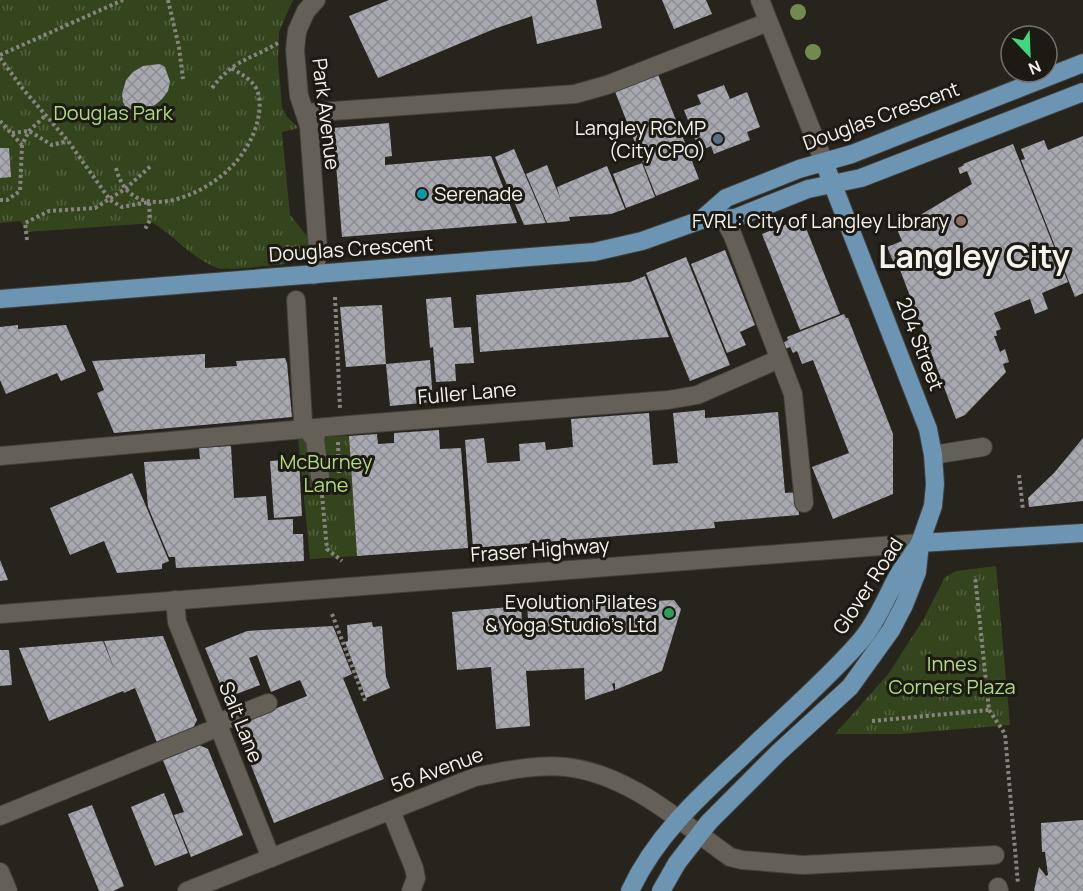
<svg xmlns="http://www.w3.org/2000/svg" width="1083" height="891" font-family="Manrope,sans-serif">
	<defs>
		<pattern id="grass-tufts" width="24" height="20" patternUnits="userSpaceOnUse" patternTransform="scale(1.5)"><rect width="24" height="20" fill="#34451d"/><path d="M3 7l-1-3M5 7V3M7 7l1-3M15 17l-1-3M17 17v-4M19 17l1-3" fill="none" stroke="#52603e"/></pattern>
		<pattern id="building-cross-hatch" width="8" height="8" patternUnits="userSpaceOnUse" patternTransform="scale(1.5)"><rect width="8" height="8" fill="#a8a8b1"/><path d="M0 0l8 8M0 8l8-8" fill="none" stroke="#8c8c91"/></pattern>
	</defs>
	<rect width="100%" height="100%" fill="#27231d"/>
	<g fill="url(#grass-tufts)">
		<path d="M0,0h293l-14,32 -1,27 4,48 5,10 12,11 -17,4 8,83 18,22c1,16 -8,24 -24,27 -14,1 -55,7 -66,4 -25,-8 -43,-32 -65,-45l-126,9 -7,-11 -20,2z"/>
		<path d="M349,436l8,120 -47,3 -12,-122z"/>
		<path d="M996,566l14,159 -111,9h-64l54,-61 34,-53 22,-43 11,-6z"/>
	</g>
	<g fill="url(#building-cross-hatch)">
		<path d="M389,0h207l6,28 -65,16 -5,-28 -38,13 -116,49 -29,-62z"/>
		<path d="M662,0h44l6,14 -38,15z"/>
		<path d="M160,64l5,3 5,15 -2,9 -6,8 -7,6 -16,7 -13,-4 -3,-6 -1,-8 4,-14 7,-8 10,-6z"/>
		<path d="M657,72l30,76 8,-3 5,13 -8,3 7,18 -43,17 -42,-107z"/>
		<path d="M724,85l6,14 17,-7 13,35 -13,5 3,8 -36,14 -3,-8 -11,5 -16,-41 17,-6 -4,-9z"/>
		<path d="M389,123l3,33 -7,1v8l106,-9 26,67 -175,14 -9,-109z"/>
		<path d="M1083,136v157l-8,4 -54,-137 4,-1 -4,-10 23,-9 4,10z"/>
		<path d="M1013,144l55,138 -26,11 6,16 -13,5 -5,-15 -36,14 7,16 -5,2 1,5h-3l6,16 5,-3 4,13 -6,2 3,8 -41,43 -9,4 -57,-152 -3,1 -9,-21 15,-6 -5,-12 75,-45 -5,-13 -7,3 -2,-6 6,-3 -1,-1z"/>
		<path d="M0,148h9l2,29 -11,1z"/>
		<path d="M514,149l32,74 -22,2 -29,-68z"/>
		<path d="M642,163l13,34 -29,11 -13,-34z"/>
		<path d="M547,165l13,33 -3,-11 50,-21 18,43 -14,5 -42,3 1,4 -23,2 -21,-49z"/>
		<path d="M802,218l38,96 -40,16 -38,-96z"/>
		<path d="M725,250l30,75 -15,7 6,13 -19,8 -36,-89z"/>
		<path d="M686,257l44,108 -40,16 -44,-108z"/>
		<path d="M645,276l24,61 -189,15 -4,-57 154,-13z"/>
		<path d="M451,297l3,31 17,-1 3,36 -19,1 1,17 -20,1 -3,-35 -3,1 -4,-49z"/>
		<path d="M382,305l4,59 -40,3 -6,-60z"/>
		<path d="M844,314l2,4h2l45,116v60l-60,25 -21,-52 37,-14 -36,-93 -11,4 -5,-13 -4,2 -3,-6 -5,2 -2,-6 5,-3 -1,-3z"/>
		<path d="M18,325v4l48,-4 20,46 -25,10 -4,-8 -51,21 -6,-14v-53z"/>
		<path d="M205,354v14l32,-2 -1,-5 49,-3 2,5 5,54 -178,16 -17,-40 7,-3 -12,-29z"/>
		<path d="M430,360l3,42 -43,4 -4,-42z"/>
		<path d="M705,410v8l73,-6 7,81 12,-1 2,23 -85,7 1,6 -242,20 -8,-108 19,-2 3,25 33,-2 -1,-17 26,-2 1,8 27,-3 -2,-28 78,-6 4,52 25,-2 -5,-50z"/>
		<path d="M439,430l1,19 21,-1 7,100 -111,8 -8,-120 28,-2 1,10 16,-1v-10z"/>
		<path d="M1083,438v63l-54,6 -1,-9 26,-25z"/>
		<path d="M231,446l3,52 32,-2 2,24 25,-1v15h10l1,27 -128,7 -1,-11h-6l-21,-50 -4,-45 56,-3 -1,-11z"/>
		<path d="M299,459l3,57 -28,2 -4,-57z"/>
		<path d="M132,473l37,88 -7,3v5l-45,4 -13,-32 -34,14 -20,-47z"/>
		<path d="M0,560l8,20 -8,1z"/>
		<path d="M611,599v4l63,-3 7,9 -19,62 -47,19v-7l-3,1 2,6 -29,10 -1,-32 -58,3 4,55 -34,3 -5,-62 -34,3 -5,-58 69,-6 2,32 6,-1 -2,-34z"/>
		<path d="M372,622l1,5 9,-1 4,51 4,11 -24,10 -21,-56 3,-1 -1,-16z"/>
		<path d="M333,626l19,48 -9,4 41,101 -110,44 -39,-98 72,-29 -7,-16 -29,12 -14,-37 -8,3 11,27 -34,13 -21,-50 42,-17z"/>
		<path d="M163,636l34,84 -6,12 -33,13 -23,-57 -11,5 -1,-2 -74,30 -30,-73 84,-7 12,30 -11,-30z"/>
		<path d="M0,650h9l3,35 -12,1z"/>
		<path d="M197,744l11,5 35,86 -52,22 -17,-42 10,-3 -22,-54z"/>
		<path d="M164,793l24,60 -33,13 -24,-59z"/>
		<path d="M92,805l32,81 -11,5h-14l-31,-77z"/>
		<path d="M1083,820v71h-49l5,-24 7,9 2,-1 -3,-23h-3l-1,-29z"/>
	</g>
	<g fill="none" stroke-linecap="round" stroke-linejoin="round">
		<defs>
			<g id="minor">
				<path d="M760,0l64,162"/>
				<path d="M305,113l270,-19 32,-9 161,-63"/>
				<path d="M724,219l9,17 60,158 11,109"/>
				<path d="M314,275l4,-25 -9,-124 -10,-30 -4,-46 2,-19 9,-20 10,-11"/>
				<path d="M296,300l7,122 9,14"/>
				<path d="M317,428l-2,12 5,37"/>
				<path d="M933,455l50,-8"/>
				<path d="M0,456l349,-31 319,-25 29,-5 82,-36"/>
				<path d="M175,600l2,22 94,236"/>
				<path d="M0,614l920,-71"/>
				<path d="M218,723l50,-20"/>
				<path d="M391,811l23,57 2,10 -5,13"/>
				<path d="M0,816l219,-89"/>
				<path d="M0,872l8,19"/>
				<path d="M998,887l1,4"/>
				<path d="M187,891l288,-114c30,-6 60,-13 91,-10 63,7 115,55 164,90l12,3 61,5 192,-10"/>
			</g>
			<g id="major">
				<path d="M701,220l25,-22 73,-29 53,-15 231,-91"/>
				<path d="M0,299l594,-47 48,-11 59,-21 34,-2 73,-29 53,-11 222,-86"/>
				<path d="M920,543l163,-10"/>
				<path d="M630,891c26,-56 70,-95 114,-136 37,-36 77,-70 112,-109 20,-21 30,-49 44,-74 6,-9 13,-18 19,-27"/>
				<path d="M661,891l16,-28 32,-41 69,-69 72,-66 41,-57 13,-25 13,-33 3,-29 13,-37 2,-22 -2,-29 -5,-26 -104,-267"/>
			</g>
		</defs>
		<use href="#minor" stroke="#42403a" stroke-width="20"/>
		<use href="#major" stroke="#42403a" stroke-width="20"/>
		<g stroke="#87847f" stroke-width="4" stroke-dasharray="3 3" stroke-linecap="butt">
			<path d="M168,0l11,47 4,32"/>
			<path d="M0,55l123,-55"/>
			<path d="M0,58l23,31 45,52 42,59 12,7 27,-5 1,18 -6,11"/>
			<path d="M212,88c22,-29 38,-28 66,-45"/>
			<path d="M0,121l22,24 7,-14 16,-15"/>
			<path d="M12,133l17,-2 23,14 16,-4"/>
			<path d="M116,168c14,58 83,30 112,2 15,-14 26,-32 30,-51 2,-10 3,-22 -2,-31 -6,-10 -15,-14 -25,-20"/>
			<path d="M0,200h7l13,-9 2,-46"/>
			<path d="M27,240l-2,-17 24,-12 46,-3 30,-19 27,-24"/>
			<path d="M286,247l16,3"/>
			<path d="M335,297l5,111"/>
			<path d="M338,442l1,31"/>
			<path d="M1019,475l4,35"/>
			<path d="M322,495l5,54 15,12"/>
			<path d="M332,614l34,89"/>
			<path d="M989,710l16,24 13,150"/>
			<path d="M872,721l117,-11 -14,-134"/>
		</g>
		<use href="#minor" stroke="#646058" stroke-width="18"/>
		<use href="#major" stroke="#6c94b3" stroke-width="18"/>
	</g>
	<g fill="#728950">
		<circle cx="798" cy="12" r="8"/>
		<circle cx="813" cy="52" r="8"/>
	</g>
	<circle fill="#5c6f8a" stroke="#1d1a14" stroke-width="2" cx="718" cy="139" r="6"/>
	<circle fill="#0f9aa8" stroke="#1d1a14" stroke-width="2" cx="422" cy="194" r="6"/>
	<circle fill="#8d6e63" stroke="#1d1a14" stroke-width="2" cx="961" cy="221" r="6"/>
	<circle fill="#2e9e5b" stroke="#1d1a14" stroke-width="2" cx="669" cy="613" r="6"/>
	<g text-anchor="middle" stroke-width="6" stroke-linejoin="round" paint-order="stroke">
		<g font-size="20" fill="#b0dc79" stroke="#1d1a14">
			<text x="113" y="120">Douglas Park</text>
			<text x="326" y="469">McBurney<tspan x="326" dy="23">Lane</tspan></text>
			<text x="952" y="671">Innes<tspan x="952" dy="23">Corners Plaza</tspan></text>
		</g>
		<g font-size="20" fill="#f5f3ee" stroke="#1d1a14">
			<text transform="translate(326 114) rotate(83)" y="7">Park Avenue</text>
			<text transform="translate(881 116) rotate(-20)" y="7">Douglas Crescent</text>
			<text transform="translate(351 249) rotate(-4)" y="7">Douglas Crescent</text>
			<text transform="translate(920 344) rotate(69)" y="7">204 Street</text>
			<text transform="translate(467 393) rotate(-5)" y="7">Fuller Lane</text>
			<text transform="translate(540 550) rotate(-4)" y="7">Fraser Highway</text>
			<text transform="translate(868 586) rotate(-57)" y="7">Glover Road</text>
			<text transform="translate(241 722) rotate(68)" y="7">Salt Lane</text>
			<text transform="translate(437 770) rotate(-20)" y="7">56 Avenue</text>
		</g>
		<g font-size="20" fill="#f5f3ee" stroke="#1d1a14" text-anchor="end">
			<text x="706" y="135">Langley RCMP<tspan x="706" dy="23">(City CPO)</tspan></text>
			<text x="434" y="201" text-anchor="start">Serenade</text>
			<text x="949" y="228">FVRL: City of Langley Library</text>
			<text x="657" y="609">Evolution Pilates<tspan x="657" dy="23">&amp; Yoga Studio's Ltd</tspan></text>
		</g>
		<g font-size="32" font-weight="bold" fill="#f5f3ee" stroke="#1d1a14">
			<text x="974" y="268">Langley City</text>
		</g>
	</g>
	<g transform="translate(1029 54) rotate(157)"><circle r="28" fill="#1d1a14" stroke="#73716b" stroke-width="1.5"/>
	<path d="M0-4.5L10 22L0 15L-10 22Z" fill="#42d77b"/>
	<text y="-9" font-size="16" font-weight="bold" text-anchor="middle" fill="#f5f3ee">N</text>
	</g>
</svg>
